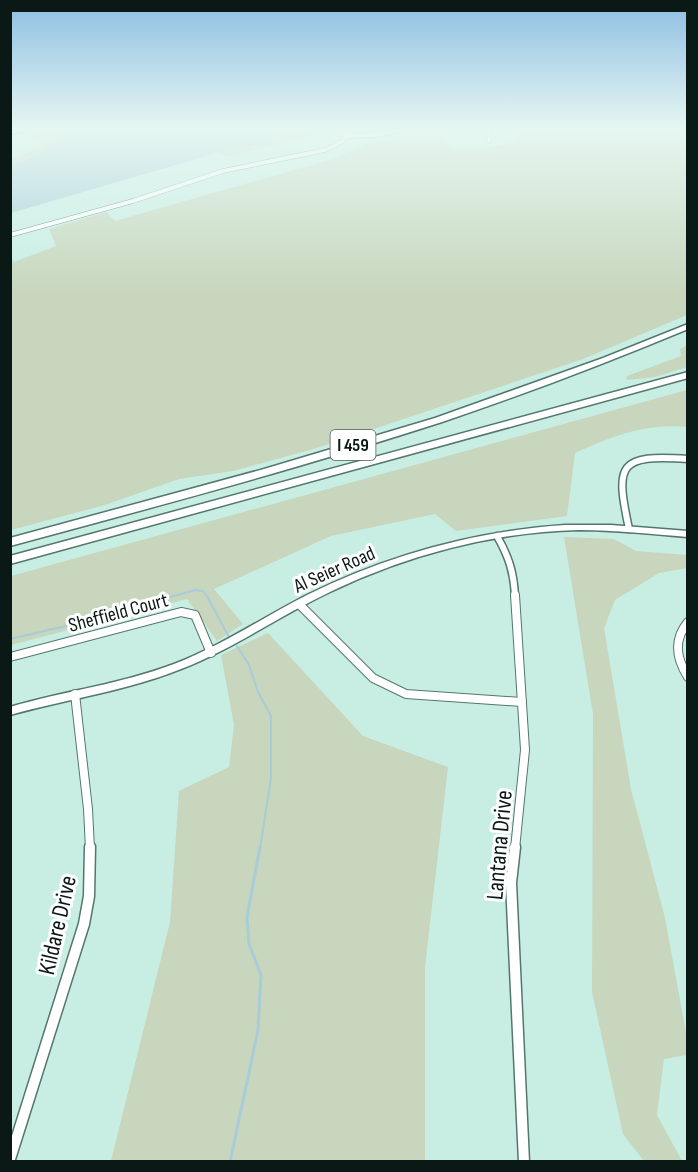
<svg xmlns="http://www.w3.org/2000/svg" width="698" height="1172" font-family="'Sofia Sans Condensed',sans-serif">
	<rect width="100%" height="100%" fill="#c8eee3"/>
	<g fill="#c7d6bc">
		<path d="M83,129h229l3,2 -1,5 -85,20 -14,-4 32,-5 33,-9 -10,-8 -180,1z"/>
		<path d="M515,129h172v186l-104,44 -266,89 -84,23 -54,8 -74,26 -94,25v-272l3,4 42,-16 -7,-17 57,-17 9,9 221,-63 30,-14 77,-9 8,13 41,-1 23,-5z"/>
		<path d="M66,130l10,3 -14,5 -22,16 -29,11v-6l31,-13v-3l-15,-10 10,-2 13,3z"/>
		<path d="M687,345v22l-32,10 -29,3 1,-4 54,-20 -1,-7z"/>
		<path d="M687,390v37c-42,-4 -74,9 -112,26l-8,63 -111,15 -21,-17 -104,22 -117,53 29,35 -26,17 -30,-42 -176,46v-69z"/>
		<path d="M564,537l50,2 22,12 51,4v13l-28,5 -44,27 -11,28 27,161 34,129 22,120v17l-23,4 -7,56 25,46h-38l-21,-27 -31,-142 1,-278z"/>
		<path d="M268,633l95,103 85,31 -23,200v194h-314l59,-239 9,-131 50,-24 5,-42 -13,-70z"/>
	</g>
	<path fill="#a8ccd8" d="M33,129l19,2 -1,-2 219,1 18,3 1,2 -42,12 -32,5 -12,5 -192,56v-48l29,-11 22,-16 13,-5 -6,-3 -12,1 1,3h-8z"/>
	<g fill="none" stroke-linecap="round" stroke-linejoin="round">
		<g stroke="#a8ccd8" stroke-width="2">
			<path d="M10,639l77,-18 108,-31 8,1 4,5 23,43"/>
			<path d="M237,646l12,19 9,27 13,24v62l-11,71"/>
		</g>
		<path stroke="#a8ccd8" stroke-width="3" d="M230,1162l28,-132 3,-55 -12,-31 -2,-27 13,-70"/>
		<defs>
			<g id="street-far3">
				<path d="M489,129v12"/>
				<path d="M347,136l28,-1 35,-6"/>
				<path d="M10,235l123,-34 90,-30 102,-21 18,-9 6,-12"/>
			</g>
			<g id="street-far2">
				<path d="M629,529c-14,-65 -11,-75 59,-70"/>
				<path d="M497,536c12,21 17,37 18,61"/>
			</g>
			<g id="street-far1">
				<path d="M299,604l74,74 33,16 116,8"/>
				<path d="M688,622c-15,18 -12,36 0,55"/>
				<path d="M10,657l171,-45 14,3 16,38"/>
				<path d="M75,694l13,115 2,40"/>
				<path d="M515,849l10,-99 -10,-155"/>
			</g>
			<g id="street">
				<path d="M515,847l-4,36 13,279"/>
				<path d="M10,1159l74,-235 5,-28 1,-49"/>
			</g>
			<g id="secondary">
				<path d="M24,129h8l-22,5v-2z"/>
				<path d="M565,525h46l77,6v6c-37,-3 -73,-7 -109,-7 -86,2 -172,25 -249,62 -51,24 -97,57 -149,77 -55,22 -114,30 -171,46v-8c54,-16 111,-23 164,-43 47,-18 88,-46 133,-69 81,-40 168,-64 258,-70z"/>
			</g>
			<g id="highway">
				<path d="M688,324v5c-82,34 -163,65 -246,93 -142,46 -287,85 -432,124v-8l254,-69 171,-51 168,-60z"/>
				<path d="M688,372v6l-678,186v-8z"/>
			</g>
		</defs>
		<use href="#street-far3" stroke="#54776d" stroke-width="5"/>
		<use href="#street-far2" stroke="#54776d" stroke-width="9"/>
		<use href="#street-far1" stroke="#54776d" stroke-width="10"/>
		<use href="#street" stroke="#54776d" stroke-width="13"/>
		<use href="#secondary" stroke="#54776d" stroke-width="3"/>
		<use href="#highway" stroke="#54776d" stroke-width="3"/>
		<use href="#street-far3" stroke="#fff" stroke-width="4"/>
		<use href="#street-far2" stroke="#fff" stroke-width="6"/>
		<use href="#street-far1" stroke="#fff" stroke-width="8"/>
		<use href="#street" stroke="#fff" stroke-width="10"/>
		<use href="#secondary" fill="#fff" fill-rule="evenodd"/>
		<use href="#highway" fill="#fff" fill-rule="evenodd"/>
	</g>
	<linearGradient id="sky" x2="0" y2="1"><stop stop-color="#8ebee2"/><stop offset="0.44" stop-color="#e6f7f2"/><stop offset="1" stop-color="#e6f7f2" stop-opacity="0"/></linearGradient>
	<rect width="698" height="293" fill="url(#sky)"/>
	<g text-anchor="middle" stroke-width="6" stroke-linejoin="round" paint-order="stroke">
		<rect fill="#fff" stroke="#545e5c" stroke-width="1.5" x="330.5" y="430" width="45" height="30" rx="4.5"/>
		<g font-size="18" font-weight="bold" fill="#0b1916">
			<text x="353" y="451">I 459</text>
		</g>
		<g font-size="20" fill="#0b1916" stroke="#fff">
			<text transform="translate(334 569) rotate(-24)" y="7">Al Seier Road</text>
			<text transform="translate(118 612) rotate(-15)" y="7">Sheffield Court</text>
		</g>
		<g font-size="24" fill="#0b1916" stroke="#fff">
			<text transform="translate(499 845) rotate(-85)" y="8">Lantana Drive</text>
			<text transform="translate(57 925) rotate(-77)" y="8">Kildare Drive</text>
		</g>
	</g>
	<rect width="698" height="1172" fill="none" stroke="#0b1916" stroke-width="24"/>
</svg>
